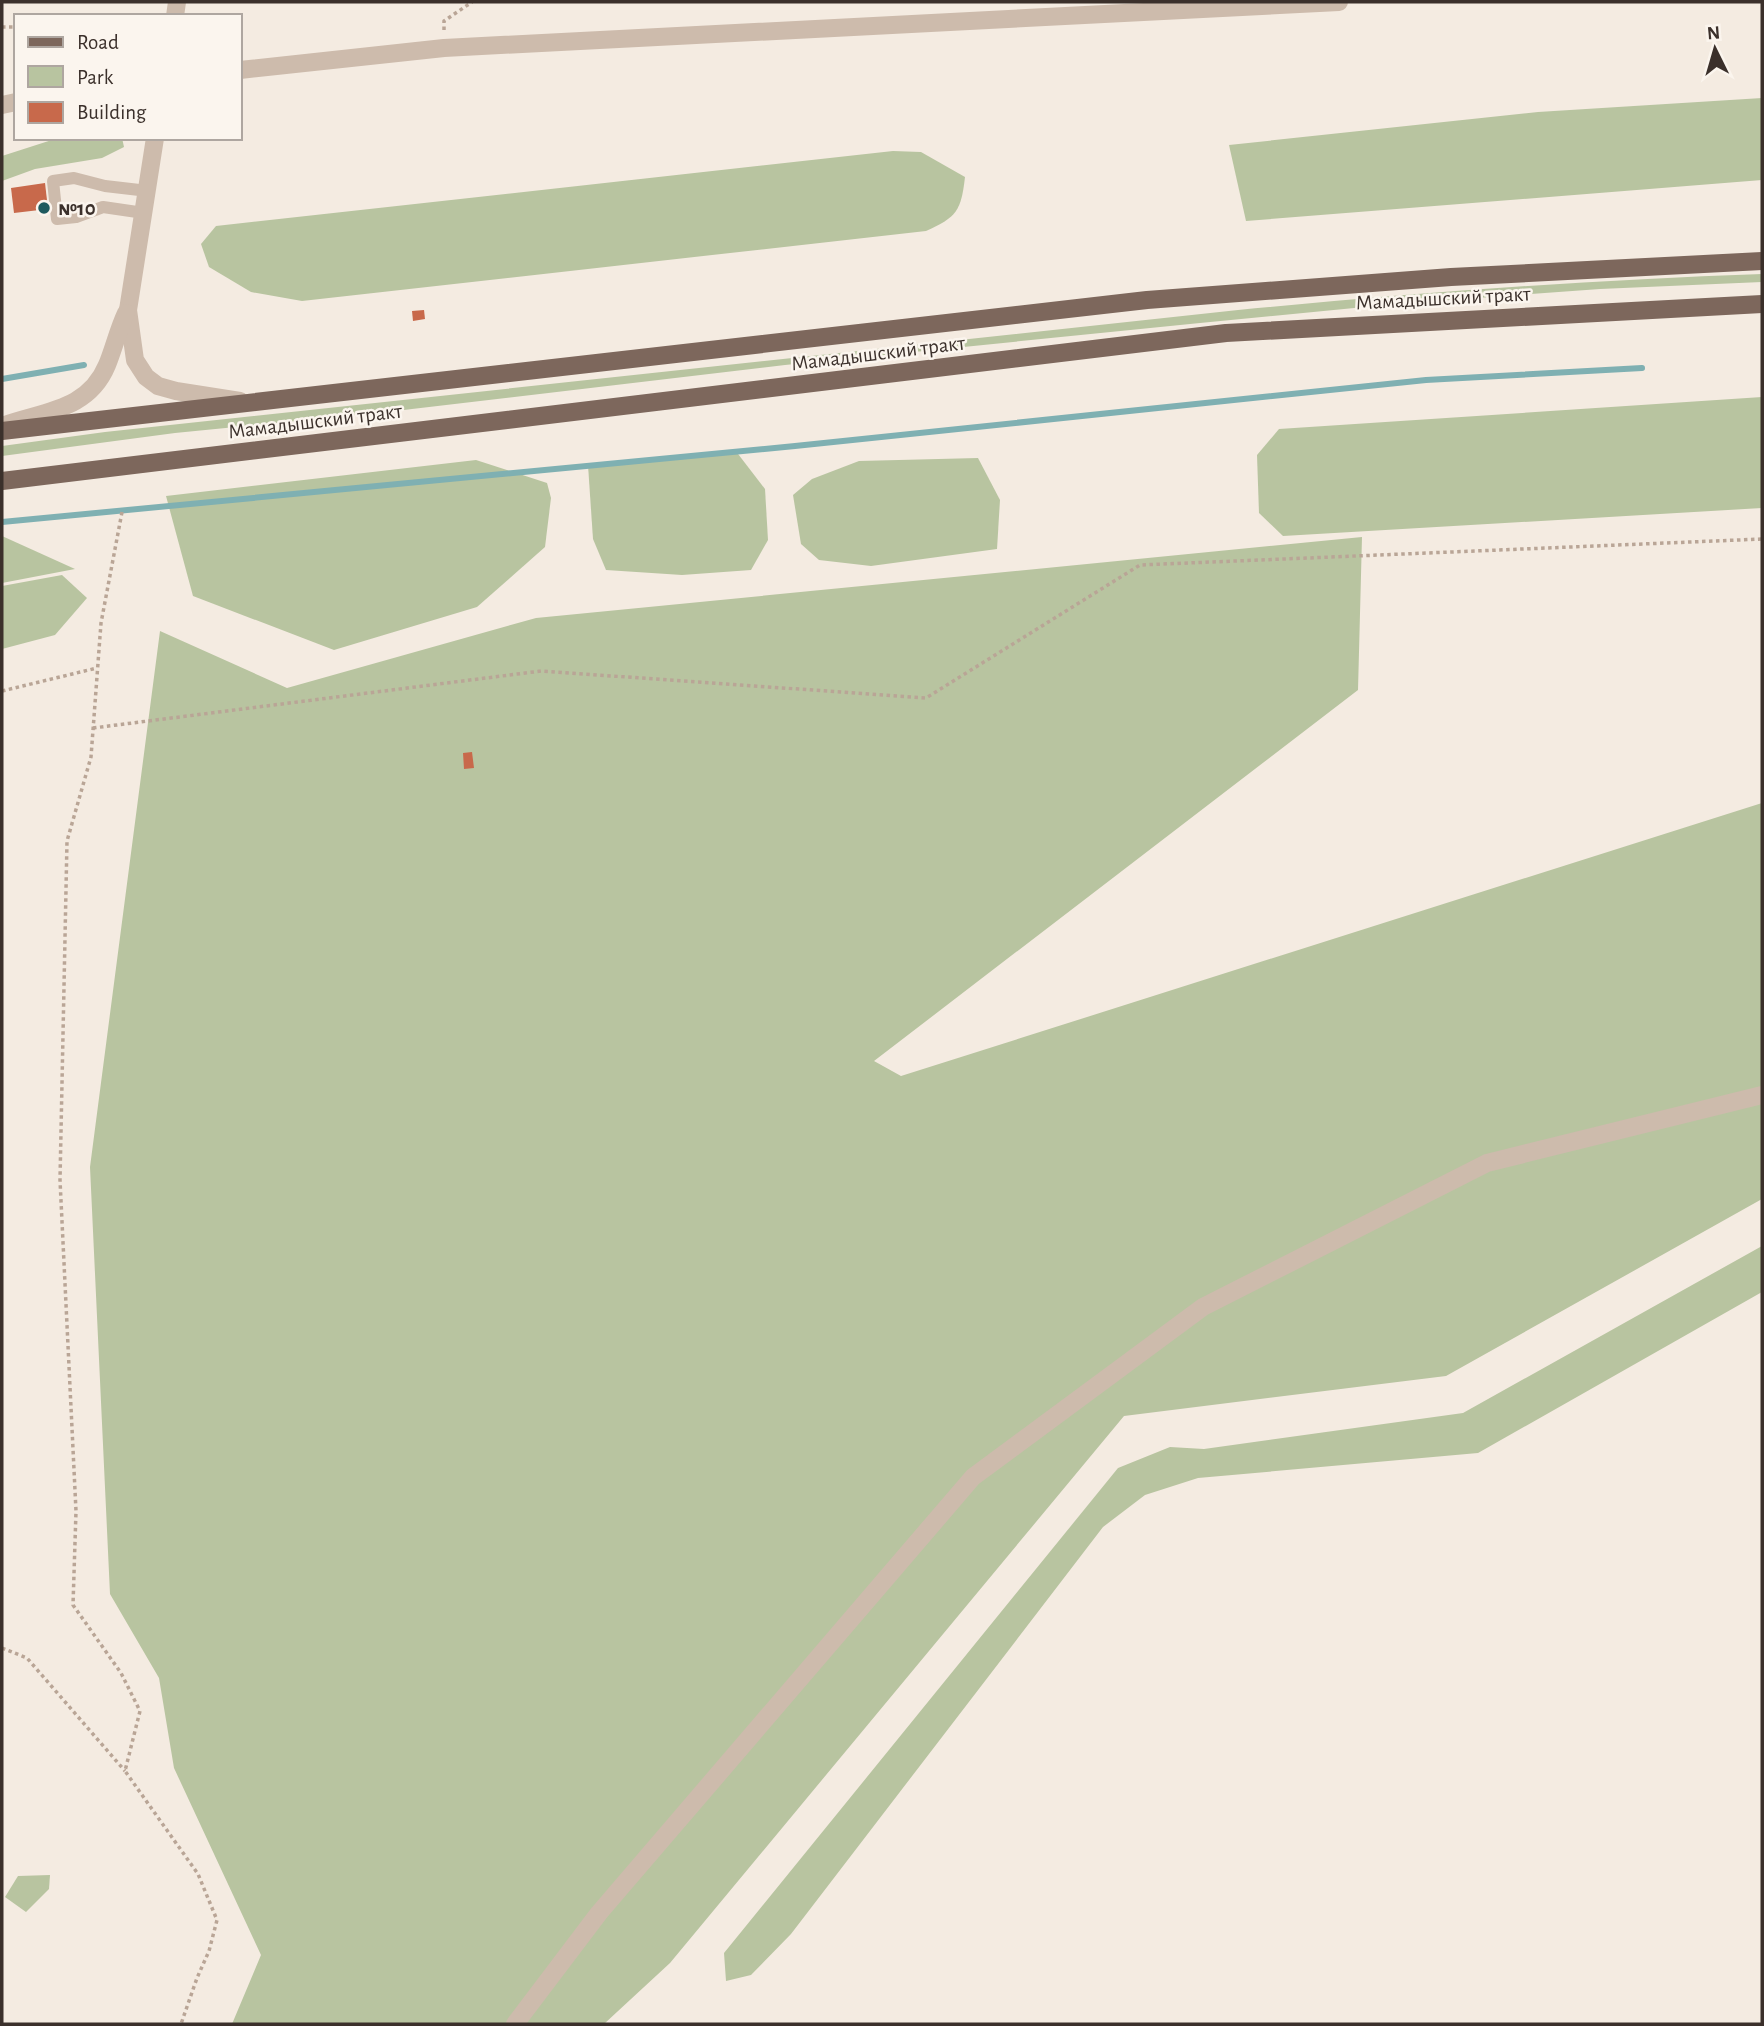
<svg xmlns="http://www.w3.org/2000/svg" width="1764" height="2026" font-family="'Alegreya Sans',sans-serif">
	<rect width="100%" height="100%" fill="#f4ebe1"/>
	<g fill="#b8c4a0">
		<path d="M1762,98v82l-516,41 -17,-76 309,-33z"/>
		<path d="M58,138h64l2,9 -22,11 -67,11 -33,12v-25z"/>
		<path d="M893,151l28,1 44,25c-4,34 -8,40 -39,54l-624,70 -51,-9 -42,-25 -8,-23 15,-18z"/>
		<path d="M1762,274v8l-162,7 -205,15 -195,19 -415,42 -407,48 -203,20 -173,23v-10l103,-14 1133,-122c175,-17 349,-30 524,-36z"/>
		<path d="M1762,397v111l-479,28 -24,-23 -2,-58 22,-26z"/>
		<path d="M735,450l30,39 3,51 -17,30 -69,5 -76,-5 -13,-31 -5,-74z"/>
		<path d="M978,458l22,42 -3,49 -126,17 -52,-6 -18,-16 -8,-49 19,-16 47,-18z"/>
		<path d="M476,460l71,23 4,15 -6,49 -68,60 -143,43 -141,-54 -27,-100z"/>
		<path d="M2,536l73,33 -73,14z"/>
		<path d="M1362,537l-4,153 -484,371 27,15 861,-273v396l-316,177 -322,40 -454,547 -66,61h-372l29,-69 -87,-187 -15,-90 -49,-84 -20,-427 70,-536 127,57 249,-70z"/>
		<path d="M62,575l25,23 -32,37 -53,14v-63z"/>
		<path d="M1762,1246v46l-284,161 -280,25 -53,17 -42,32 -312,407 -40,41 -25,6 -2,-28 394,-485 52,-21 34,2 259,-36z"/>
		<path d="M50,1875l-1,14 -23,23 -21,-15 13,-21z"/>
	</g>
	<g fill="none" stroke-linecap="round" stroke-linejoin="round">
		<g stroke="#7fb0b2" stroke-width="6">
			<path d="M2,379l82,-14"/>
			<path d="M2,522l793,-76 631,-66 216,-12"/>
		</g>
	</g>
	<g fill="#c8694b">
		<path d="M45,183l3,26 -34,4 -3,-25z"/>
		<path d="M424,310l1,9 -12,2 -1,-10z"/>
		<path d="M472,752l2,16 -10,1 -1,-16z"/>
	</g>
	<g fill="none" stroke-linecap="round" stroke-linejoin="round">
		<g stroke="#b9a596" stroke-width="3.5" stroke-dasharray="3.5 3.5" stroke-linecap="butt">
			<path d="M2,27h14"/>
			<path d="M444,30v-9l28,-19"/>
			<path d="M122,512l-21,111 -10,134 -24,84 -7,339 16,331 -3,94 48,68 19,38 -15,60 73,103 19,46 -8,31 -12,27 -16,46"/>
			<path d="M2,691l95,-23"/>
			<path d="M93,728l448,-57 385,27 214,-133 622,-26"/>
			<path d="M2,1648l25,10 98,113"/>
		</g>
		<path stroke="#cdbbac" stroke-width="12" d="M144,213l-41,-6 -27,10 -19,2 -4,-38 21,-3 31,8 43,5"/>
		<g stroke="#cdbbac" stroke-width="18">
			<path d="M175,16l2,-14"/>
			<path d="M240,70l204,-22 895,-46"/>
			<path d="M2,105l14,-3"/>
			<path d="M155,138l-27,172 7,50 11,17 12,9 18,5 64,10"/>
			<path d="M2,426c41,-15 86,-15 105,-61 7,-17 11,-35 19,-52"/>
			<path d="M515,2024l84,-111 374,-436 230,-170 284,-144 275,-68"/>
		</g>
		<g stroke="#7d675c" stroke-width="18">
			<path d="M2,431l1145,-131 304,-23 311,-16"/>
			<path d="M2,481l1224,-148 536,-29"/>
		</g>
	</g>
	<circle fill="#1f5a5e" stroke="#fbf5ee" stroke-width="2.5" cx="44" cy="208" r="7"/>
	<g text-anchor="middle" stroke-width="5" stroke-linejoin="round" paint-order="stroke">
		<g font-size="21" font-weight="bold" fill="#3b302b" stroke="#fbf5ee" text-anchor="start">
			<text x="58" y="215">№10</text>
		</g>
		<g font-size="21" fill="#3b302b" stroke="#fbf5ee">
			<text transform="translate(1443 298) rotate(-3)" y="7">Мамадышский тракт</text>
			<text transform="translate(878 353) rotate(-7)" y="7">Мамадышский тракт</text>
			<text transform="translate(315 421) rotate(-7)" y="7">Мамадышский тракт</text>
		</g>
	</g>
	<rect width="1764" height="2026" fill="none" stroke="#3b302b" stroke-width="7"/>
	<rect x="14" y="14" width="228" height="126" fill="#fbf5ee" stroke="#aea6a0" stroke-width="2"/>
	<rect x="28" y="37" width="35" height="10" fill="#7d675c" stroke="#aea6a0" stroke-width="2"/>
	<text x="77" y="49" font-size="21" fill="#3b302b">Road</text>
	<rect x="28" y="66" width="35" height="21" fill="#b8c4a0" stroke="#aea6a0" stroke-width="2"/>
	<text x="77" y="84" font-size="21" fill="#3b302b">Park</text>
	<rect x="28" y="102" width="35" height="21" fill="#c8694b" stroke="#aea6a0" stroke-width="2"/>
	<text x="77" y="119" font-size="21" fill="#3b302b">Building</text>
	<g transform="translate(1715 49) rotate(355)" stroke="#fbf5ee" stroke-width="5" paint-order="stroke">
	<path d="M0-5L12 26L0 18L-12 26Z" fill="#3b302b"/>
	<text y="-10" font-size="19" font-weight="bold" text-anchor="middle" fill="#3b302b">N</text>
	</g>
</svg>
